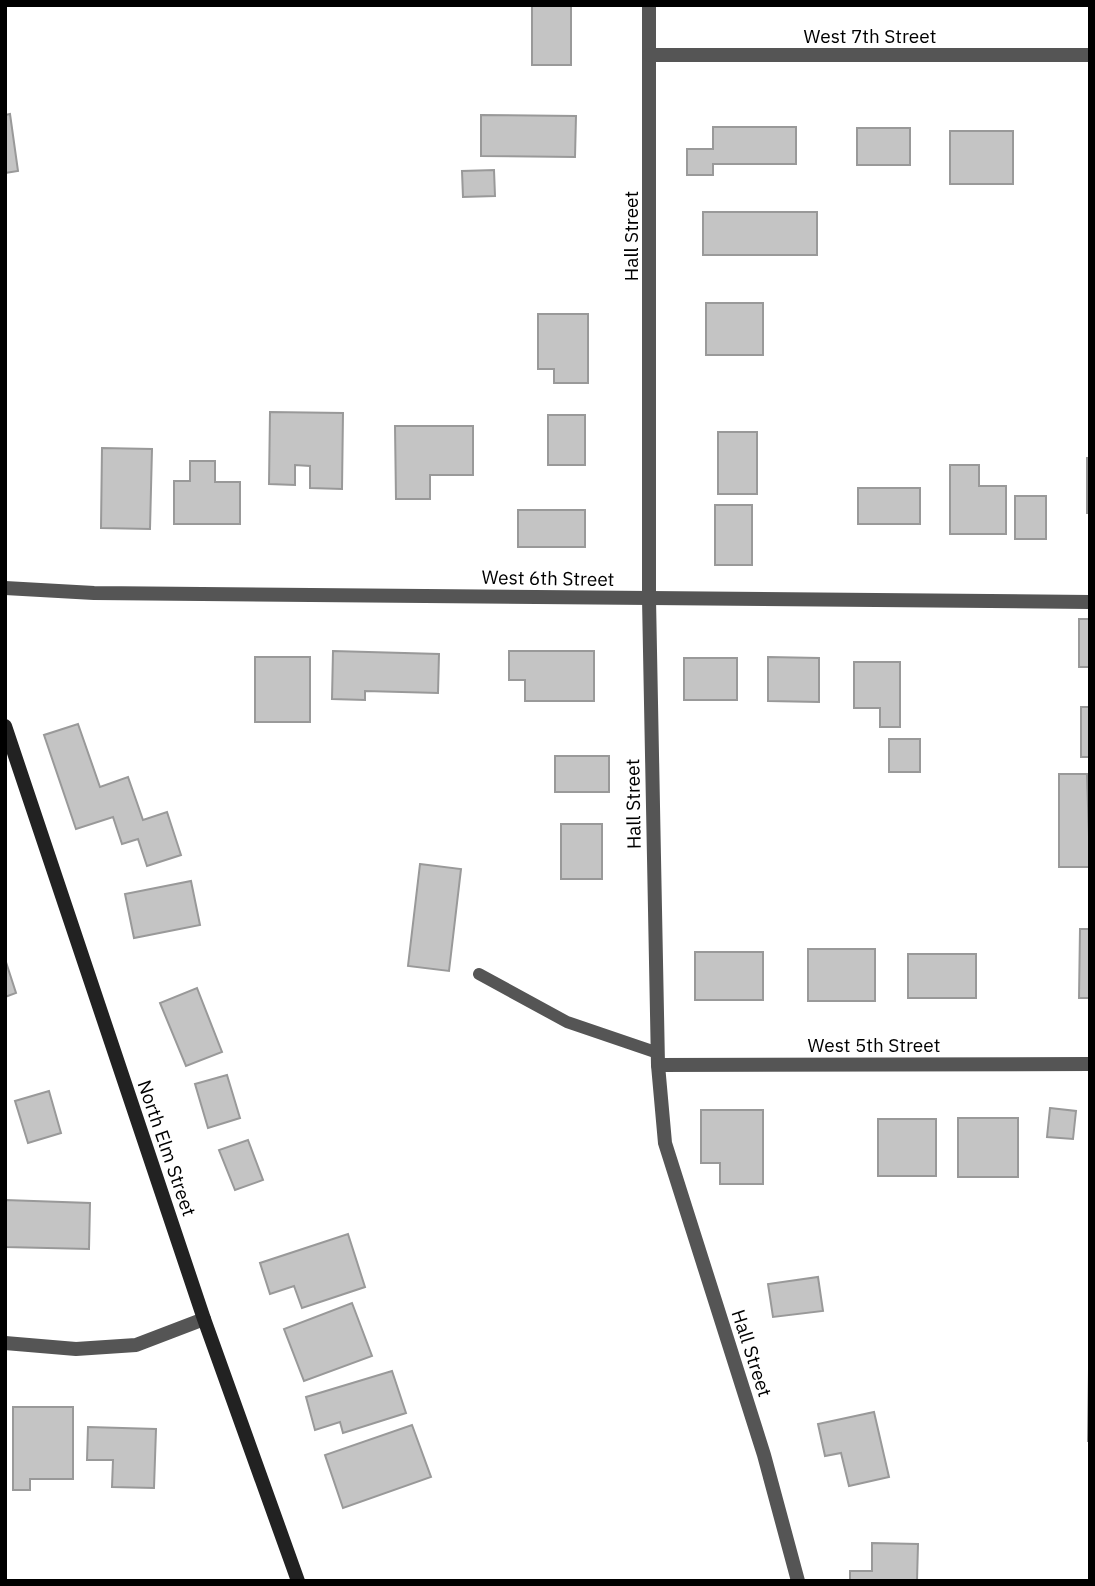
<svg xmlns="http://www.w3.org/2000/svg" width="1095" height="1586" font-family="'IBM Plex Sans',sans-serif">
	<rect width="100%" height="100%" fill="#fff"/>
	<g fill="#c4c4c4" stroke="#999" stroke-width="2">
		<rect x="532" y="5" width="39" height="60"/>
		<path d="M10,114l8,57 -13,2v-58z"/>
		<path d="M481,115l95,1 -1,41 -94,-1z"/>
		<path d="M713,127h83v37h-83v11h-26v-26h26z"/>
		<rect x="857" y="128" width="53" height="37"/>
		<rect x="950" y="131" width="63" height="53"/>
		<path d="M494,170l1,26 -32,1 -1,-26z"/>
		<rect x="703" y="212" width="114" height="43"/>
		<rect x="706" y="303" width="57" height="52"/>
		<path d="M538,314h50v69h-34v-14h-16z"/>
		<path d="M270,412l73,1 -1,76 -32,-1v-22l-15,-1v20l-26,-1z"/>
		<rect x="548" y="415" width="37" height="50"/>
		<path d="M395,426h78v49h-43v24h-34z"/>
		<rect x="718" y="432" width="39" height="62"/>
		<path d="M102,448l50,1 -2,80 -49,-1z"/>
		<rect x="1087" y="458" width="3" height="55"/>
		<path d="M190,461h25v21h25v42h-66v-43h16z"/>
		<path d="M950,465h29v21h27v48h-56z"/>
		<rect x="858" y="488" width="62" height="36"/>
		<rect x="1015" y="496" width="31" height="43"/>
		<rect x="715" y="505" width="37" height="60"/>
		<rect x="518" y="510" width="67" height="37"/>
		<rect x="1079" y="619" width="11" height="48"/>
		<path d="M333,651l106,3 -1,39 -73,-2v9l-33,-1z"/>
		<path d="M509,651h85v50h-69v-21h-16z"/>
		<rect x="255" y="657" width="55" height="65"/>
		<path d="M768,657l51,1v44l-51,-1z"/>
		<rect x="684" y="658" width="53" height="42"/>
		<path d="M854,662h46v65h-20v-19h-26z"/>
		<rect x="1081" y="707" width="9" height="50"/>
		<path d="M78,724l22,63 28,-10 15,43 24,-8 14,43 -34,11 -9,-27 -16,5 -9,-27 -37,12 -32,-94z"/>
		<rect x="889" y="739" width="31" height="33"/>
		<rect x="555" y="756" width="54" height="36"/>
		<path d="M1059,774h28l3,93h-31z"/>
		<rect x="561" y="824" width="41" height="55"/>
		<path d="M420,864l41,5 -12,102 -41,-5z"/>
		<path d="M191,881l9,44 -66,13 -9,-44z"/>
		<path d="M1080,929h10v69h-11z"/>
		<rect x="808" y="949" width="67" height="52"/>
		<rect x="695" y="952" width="68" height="48"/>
		<rect x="908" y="954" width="68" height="44"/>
		<path d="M5,959l11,34 -11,4z"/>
		<path d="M197,988l25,64 -36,14 -26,-63z"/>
		<path d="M227,1075l13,43 -32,10 -13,-44z"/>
		<path d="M49,1091l12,42 -33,10 -13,-42z"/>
		<path d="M1050,1108l26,3 -3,28 -26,-2z"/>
		<path d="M701,1110h62v74h-43v-21h-19z"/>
		<rect x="958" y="1118" width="60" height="59"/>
		<rect x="878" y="1119" width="58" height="57"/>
		<path d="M248,1140l15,40 -28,10 -16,-40z"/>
		<path d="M5,1200l85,3 -1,46 -84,-2z"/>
		<path d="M348,1234l17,53 -63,21 -8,-22 -24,8 -10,-31z"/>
		<path d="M818,1277l5,34 -50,6 -5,-33z"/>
		<path d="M352,1303l20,53 -68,25 -20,-52z"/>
		<path d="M1089,1369h1v72h-2z"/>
		<path d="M392,1371l14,42 -63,20 -3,-11 -25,8 -9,-33z"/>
		<path d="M13,1407h60v72h-43v11h-17z"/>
		<path d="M874,1412l15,65 -40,9 -8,-33 -16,3 -7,-32z"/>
		<path d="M412,1425l19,52 -88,31 -18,-53z"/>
		<path d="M88,1427l68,2 -2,59 -42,-1 1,-27h-26z"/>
		<path d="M872,1543l46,1 -1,37h-67v-10h22z"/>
	</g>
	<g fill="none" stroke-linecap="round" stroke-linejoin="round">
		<path stroke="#555" stroke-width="12" d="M479,974l88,48 91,31"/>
		<g stroke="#555" stroke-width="14">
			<path d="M649,5v594l9,466 7,78 99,312 34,126"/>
			<path d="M650,55h440"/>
			<path d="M5,588l89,5 996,9"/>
			<path d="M658,1065l432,-1"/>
			<path d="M5,1343l71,6 60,-4 68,-26"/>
		</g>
		<path stroke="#222" stroke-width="14" d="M5,726l199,593 94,262"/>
	</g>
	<g text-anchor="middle" stroke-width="6" stroke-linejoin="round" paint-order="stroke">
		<g font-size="19" fill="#000" stroke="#fff">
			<text x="870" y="43">West 7th Street</text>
			<text transform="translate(631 236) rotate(-90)" y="7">Hall Street</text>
			<text transform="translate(548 578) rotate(1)" y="7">West 6th Street</text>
			<text transform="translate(633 804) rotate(-91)" y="7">Hall Street</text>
			<text x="874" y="1052">West 5th Street</text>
			<text transform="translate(167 1148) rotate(71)" y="7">North Elm Street</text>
			<text transform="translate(752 1353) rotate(72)" y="7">Hall Street</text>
		</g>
	</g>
	<rect width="1095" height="1586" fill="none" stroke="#000000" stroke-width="14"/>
</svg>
